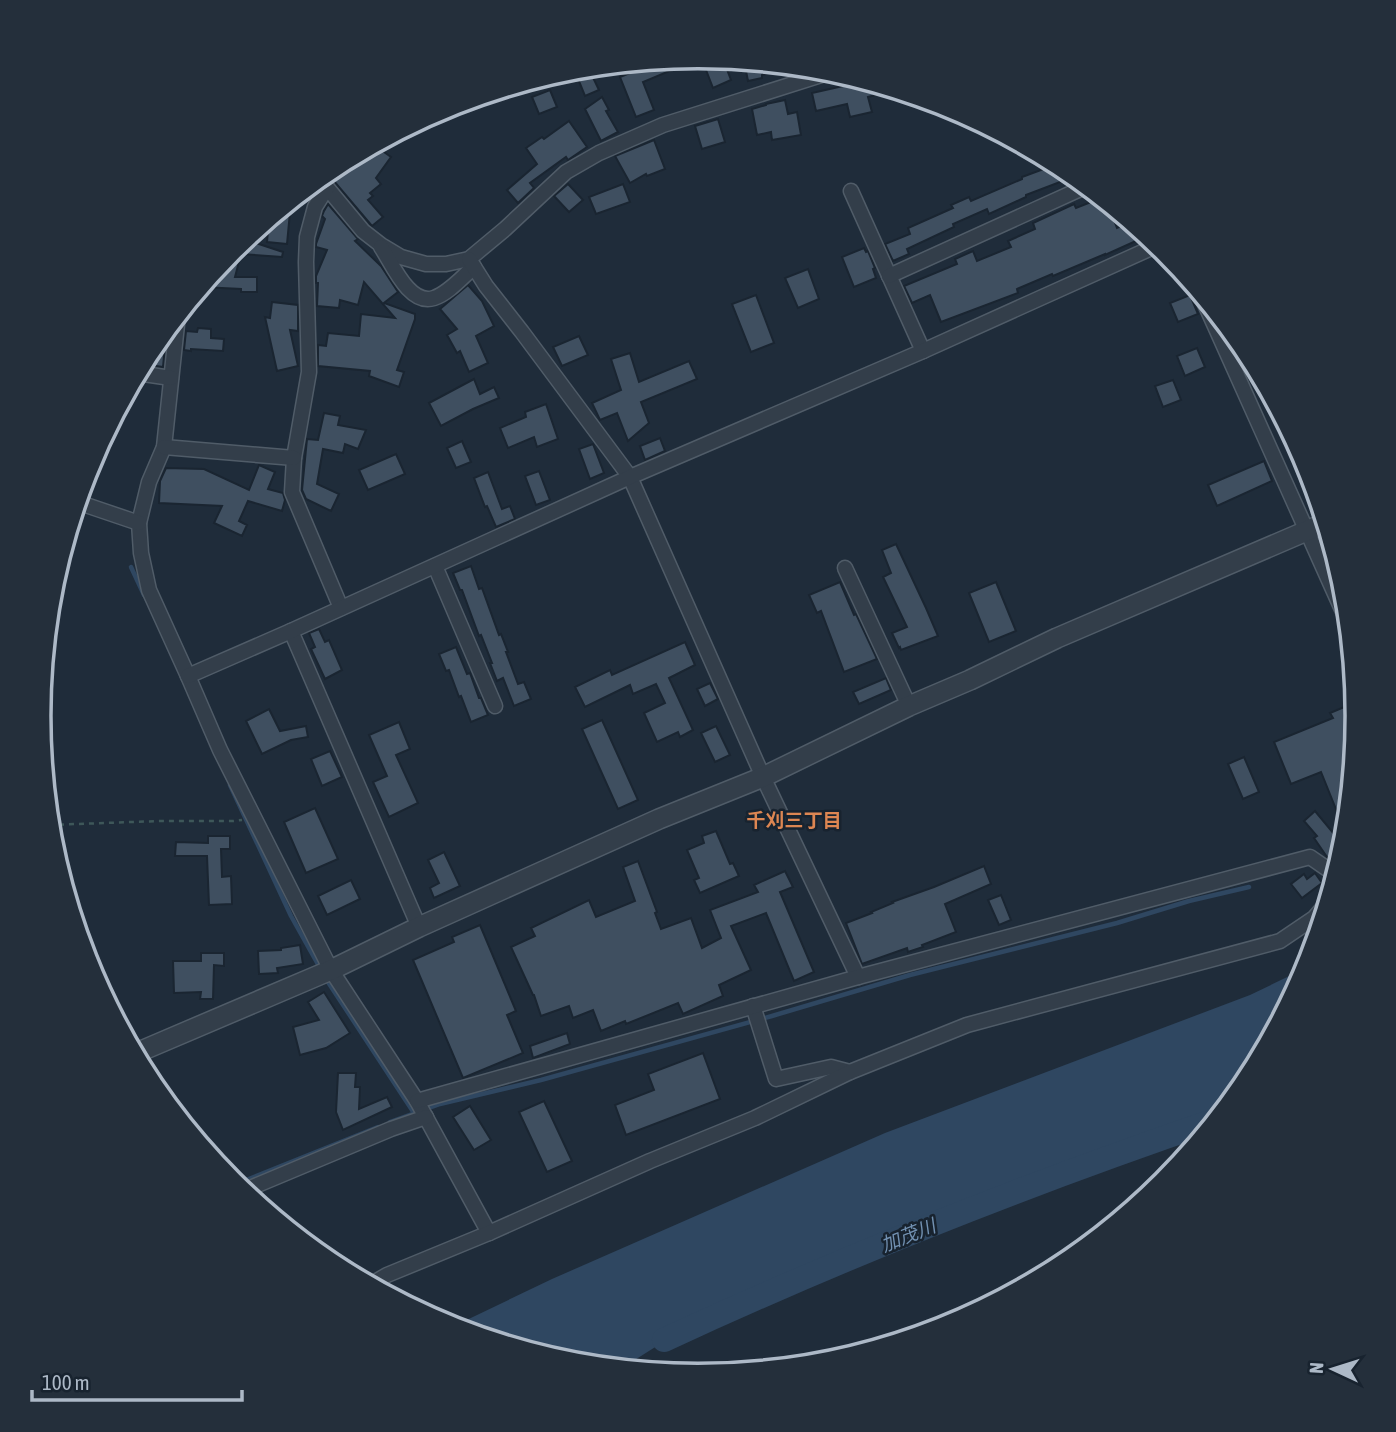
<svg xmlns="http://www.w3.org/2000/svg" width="1396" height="1432" font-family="'Asap Condensed','Noto Sans JP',sans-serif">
	<rect width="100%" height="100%" fill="#1f2c3a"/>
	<path fill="#2f4761" d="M1308,967l-62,116 -22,26 -322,116 -234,114 -46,29 -53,-5 -117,-36 100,-48 333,-146 365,-138z"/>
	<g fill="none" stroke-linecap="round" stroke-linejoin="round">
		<g stroke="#2f4761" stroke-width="4.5">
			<path d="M131,567l13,28"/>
			<path d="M230,785l61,131 29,52"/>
			<path d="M326,979l88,134"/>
			<path d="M390,1122l50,-18 101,-24 231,-64 138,-41 207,-52 72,-22 60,-14"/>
			<path d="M234,1185l144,-58"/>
		</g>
		<path stroke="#2f4761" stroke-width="24" d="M664,1340c179,-83 364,-156 551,-220"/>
	</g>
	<g fill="#3f4f60" stroke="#1a2531" stroke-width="2">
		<path d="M701,57l22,2 8,21 -18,8z"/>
		<path d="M668,59l4,11 -29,12 11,28 -18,7 -16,-40 30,-12 -2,-4z"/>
		<path d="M744,61l49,5 -31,9v3l-14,3z"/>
		<path d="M588,67l11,23 -14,6 -11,-27z"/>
		<path d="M855,78l40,12 -27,7 4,15 -22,5 -3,-13 -31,7 -4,-18 31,-7 -2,-4z"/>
		<path d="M550,90l7,17 -18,7 -7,-17z"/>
		<path d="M602,97l7,13 -3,1 12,21 -17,9 -16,-32z"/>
		<path d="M785,100l3,14 9,-2 4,23 -29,5 -1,-8 -14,3 -5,-26 14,-4v-1z"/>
		<path d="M718,119l7,23 -23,7 -7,-23z"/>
		<path d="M569,121l18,26 -19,13 -2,-3 -36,26 4,5 -16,15 -11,-13 30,-26 -11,-16 16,-11 2,2z"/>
		<path d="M654,140l11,29 -18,7 -1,-2 -16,9 -15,-27z"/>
		<path d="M374,145l17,12 -15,21 5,6 -11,9 3,3 -5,4 15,17 -11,9 -39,-46 27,-28z"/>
		<path d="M1057,164l6,3 5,12 -42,16v2l-37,17 -2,-5 -34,15 1,3 -47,22 2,5 -16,7 -8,-17 25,-10 -2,-6 45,-20 -2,-3 18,-8 2,4 51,-22v-2z"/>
		<path d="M568,184l15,16 -14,12 -15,-16z"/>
		<path d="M623,184l7,18 -34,12 -7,-17z"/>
		<path d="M297,196l-9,18 2,-2 -3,32 -20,-2 2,-23z"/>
		<path d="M1101,198l6,4 10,26 14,-6 16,14 -42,19v-1l-52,22 -1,-2 -35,15 1,4 -77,29 -11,-27 -18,8 -8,-17 53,-22 -2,-5 18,-8 4,10 34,-14 -3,-6 27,-12 -2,-6 41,-19 2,4z"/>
		<path d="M328,204l30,35 -3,2 26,25 17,26 -14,11 31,11v5l-18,51 7,2 -5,15 -30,-11 1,-5 -52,-5v-21l8,1 2,-13 31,3 2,-22 34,4 -31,-36 -6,23 -18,-5 -1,8 -22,-2 1,-23h-2v-7l11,-26 -11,-3v-3l9,-25 -3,-3 2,-5z"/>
		<path d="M244,239l39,13 -1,5 -41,-3 -6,23h22v15h-16v-3l-40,-2 16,-19h9l3,-15z"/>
		<path d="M864,248l2,4 2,-1 7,17 -2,1 3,9 -22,9 -12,-30z"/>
		<path d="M808,269l11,30 -21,9 -13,-30z"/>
		<path d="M468,285l14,16 12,25 -18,10 12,27 -19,9 -9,-21 -3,2 -10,-18 10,-6 -17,-20z"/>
		<path d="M756,295l18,48 -23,9 -19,-48z"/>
		<path d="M1190,295l8,19 -20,8 -8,-19z"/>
		<path d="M272,302l26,3v26l-8,-1 8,36 -21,5 -12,-54 5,1z"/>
		<path d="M198,328l13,1v9l13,1 -1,12 -32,-2v2l-7,-1 2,-19 11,1z"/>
		<path d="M162,334h4l-3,33 -21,-3 8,-15z"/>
		<path d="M579,336l9,19 -26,11 -9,-19z"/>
		<path d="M1197,348l8,19 -20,9 -8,-20z"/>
		<path d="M630,353l9,29 50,-21 8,18 -56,23 8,21 -21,18 -11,-28 -17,7 -8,-17 29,-13 -10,-31z"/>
		<path d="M474,379l6,15 14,-7 5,11 -26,11 -32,17 -12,-23z"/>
		<path d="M1173,380l8,20 -18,7 -8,-21z"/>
		<path d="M546,404l12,35 -21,8 -3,-10 -26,11 -8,-20 26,-11 -1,-5z"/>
		<path d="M324,413l16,3 -2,9 28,5 -8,19 -13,-5 -2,9 -20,-4 -6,35 22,10 -8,17 -25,-12 -4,-9 5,-51 11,1z"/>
		<path d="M660,438l5,13 -20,9 -5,-14z"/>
		<path d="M462,441l9,21 -15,6 -9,-20z"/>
		<path d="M593,444l11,29 -14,6 -11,-30z"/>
		<path d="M396,454l9,20 -37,16 -9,-20z"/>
		<path d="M1264,461l8,20 -55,25 -9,-21z"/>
		<path d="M259,465l16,7 -7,17 15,4 2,7 -3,11 -34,-10 -9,20 8,4 -5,11 -28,-13 8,-17 -63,-3 1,-22 6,-13 38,1 45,21z"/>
		<path d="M539,471l11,29 -14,5 -11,-29z"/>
		<path d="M488,472l14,37 8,-3 5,13 -19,8 -9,-21 -2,1 -11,-29z"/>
		<path d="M896,544l30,64 12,28 -37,14 -1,-3 -1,1 -7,-15 15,-6 -24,-50 8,-4 -9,-23z"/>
		<path d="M471,566l8,23 3,-1 17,47 2,-1 7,18h-2l12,32 6,-2 7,17 -17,7 -11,-28 -6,3 -7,-18h2l-11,-28 -2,1 -17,-46h-2l-7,-17z"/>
		<path d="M840,582l14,33 2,-1 21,45 -33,13 -23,-61 -4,2 -8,-18z"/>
		<path d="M996,582l20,49 -27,11 -20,-49z"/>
		<path d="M319,629l6,13 4,-2 13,30 -17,9 -14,-30 4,-2 -6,-14z"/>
		<path d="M685,642l10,23 -26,13 24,52 -13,7 -2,-5 -21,10 -13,-29 21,-10 -9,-19 -23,10 -3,-9 -45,22 -10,-20 35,-17 2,5z"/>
		<path d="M456,647l11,27 3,-1 9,25h2l7,17 -17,7 -10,-26 -2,1 -10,-27 -3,1 -7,-17z"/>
		<path d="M886,678l5,12 -32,14 -6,-12z"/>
		<path d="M710,683l8,16 -13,7 -8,-17z"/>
		<path d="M1356,702l1,14 -11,118 -25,-62 -30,12 -17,-42 59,-24 -3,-5z"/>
		<path d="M269,709l11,22 26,-5 2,11 -17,3 -29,14 -16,-33z"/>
		<path d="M602,720l36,80 -20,9 -36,-80z"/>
		<path d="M399,722l11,27 -14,6 22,48 -29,14 -16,-35 14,-6 -18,-41z"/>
		<path d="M716,726l14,29 -15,7 -14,-29z"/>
		<path d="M330,751l12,26 -20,9 -11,-27z"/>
		<path d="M1244,757l15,35 -16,7 -15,-35z"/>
		<path d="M315,808l23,51 -32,14 -22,-51z"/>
		<path d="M1315,811l29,35 -4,15 -3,3 -10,-7 -13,-19 3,-2 -13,-15z"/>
		<path d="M716,831l14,33 3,-1 6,13 -39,17 -6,-13 5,-2 -12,-28 17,-7 -2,-7z"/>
		<path d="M208,836h22v13h-9l1,28 9,-1 1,28 -23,1 -2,-49h-32l1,-14 32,1z"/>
		<path d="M444,852l16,34 -26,12 -4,-10 9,-5 -11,-23z"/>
		<path d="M638,861l19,51 -2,1 6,16 30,-11 11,30 19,-10 -11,-28 48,-18 -4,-7 31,-14 8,16 -13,5 34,80 -20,9 -28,-68 -35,13 20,44 -32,15 4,11 -40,18 -5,-11 -52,21 -1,-3 -24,10 -8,-21 -20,8 -4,-12 -28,10 -7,-21h-1l-22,-48 24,-11 -4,-8 58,-28 7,17 39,-16 -12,-34z"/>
		<path d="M984,866l7,18 -46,20 11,28 -34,13 1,2 -15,5 -1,-4 -45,16 -16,-41 26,-10 -1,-1 22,-9 -1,-1 42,-15z"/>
		<path d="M1315,873l7,10 -20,15 -11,-14 13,-10 3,5z"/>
		<path d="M351,880l9,19 -33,16 -9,-19z"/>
		<path d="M1001,895l10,25 -12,5 -11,-25z"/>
		<path d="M480,925l36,86 -9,4 16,38 -60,25 -50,-118 41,-18 -2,-5z"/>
		<path d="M300,945l3,19 -26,4 1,5 -19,1 -1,-23 23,-1v-2z"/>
		<path d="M201,953h23v13l-10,-1 -1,34h-13l1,-7 -27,1 -1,-32h28z"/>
		<path d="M324,992l26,41 -24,15 -26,7 -7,-28 26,-7 -11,-18z"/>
		<path d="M567,1033l3,11 -37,14 -3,-12z"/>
		<path d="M703,1053l17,46 -94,36 -11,-30 39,-15 -6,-16z"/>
		<path d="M338,1073h18l-1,14h5l-1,22 28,-12 5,10 -49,23 -7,-18z"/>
		<path d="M544,1101l28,60 -25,11 -28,-60z"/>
		<path d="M470,1106l21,34 -17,10 -21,-33z"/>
	</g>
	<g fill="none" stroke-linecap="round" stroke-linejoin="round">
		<defs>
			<g id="minor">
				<path d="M319,178l44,53 18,14 20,12 25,7h20l23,-5 36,-30 61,-57 33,-19 64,-28 171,-54"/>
				<path d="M320,179l14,-13"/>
				<path d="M327,188l-12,19 -8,30 -1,25 3,110 -15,86 -2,34 49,116"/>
				<path d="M851,191l72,160"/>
				<path d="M381,247c11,16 28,59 53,51 15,-5 28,-21 40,-31"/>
				<path d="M469,259l17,27 36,46 108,145 133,300 95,200"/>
				<path d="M889,276l198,-90"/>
				<path d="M1201,295l148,330"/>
				<path d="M178,315l-14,132 -15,35 -10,41 2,30 8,37 39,86 32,74 111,220 86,131 72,132"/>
				<path d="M137,373l34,5"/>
				<path d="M164,447l130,11"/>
				<path d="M77,502l62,21"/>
				<path d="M435,566l60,140"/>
				<path d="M845,568l64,138"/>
				<path d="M291,631l128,296"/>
				<path d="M188,676l103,-45 339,-154 293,-126 235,-106"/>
				<path d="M753,1006l23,73 55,-12 19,5"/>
				<path d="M417,1101l441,-124 452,-120 26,18"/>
				<path d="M243,1191l148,-62 35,-12"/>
				<path d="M370,1285l17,-10 102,-42 161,-72 105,-43 95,-46 117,-47 313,-84 34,-23 13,-15"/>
			</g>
			<path id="tertiary" d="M134,1054l197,-84 88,-43 240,-108 104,-42 146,-71 61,-26 87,-42 268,-115"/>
		</defs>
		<use href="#minor" stroke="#505c68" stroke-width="17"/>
		<use href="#tertiary" stroke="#505c68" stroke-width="22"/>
		<path stroke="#3e5759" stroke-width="2.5" stroke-dasharray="5 5" stroke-linecap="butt" d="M49,825l111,-4h73l9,-1"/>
		<use href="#minor" stroke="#333e4a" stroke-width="14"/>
		<use href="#tertiary" stroke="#333e4a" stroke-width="19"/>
	</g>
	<g text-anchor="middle" stroke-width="5" stroke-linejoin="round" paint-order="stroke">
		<g font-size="19" font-weight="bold" fill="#dd8652" stroke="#18232f">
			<text x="794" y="827">千刈三丁目</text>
		</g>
		<g font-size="19" font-style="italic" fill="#7291b2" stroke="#18232f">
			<text transform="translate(908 1235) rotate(-22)" y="7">加茂川</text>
		</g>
	</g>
	<path d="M0 0H1396V1432H0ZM51 716a647 647 0 1 1 1294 0a647 647 0 1 1-1294 0Z" fill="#242f3b" fill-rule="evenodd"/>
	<path fill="none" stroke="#adb9c7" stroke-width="3.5" d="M51 716a647 647 0 1 1 1294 0a647 647 0 1 1-1294 0Z"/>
	<g transform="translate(1333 1369) rotate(274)" stroke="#18232f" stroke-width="5" paint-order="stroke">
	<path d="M0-5L12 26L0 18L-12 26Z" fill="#adb9c7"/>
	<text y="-10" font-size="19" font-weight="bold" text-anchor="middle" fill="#adb9c7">N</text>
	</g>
	<path d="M32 1390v10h210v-10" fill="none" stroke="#adb9c7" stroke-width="3.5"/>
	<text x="42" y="1390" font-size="21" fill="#adb9c7" stroke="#18232f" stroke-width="5" paint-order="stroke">100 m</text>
</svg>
